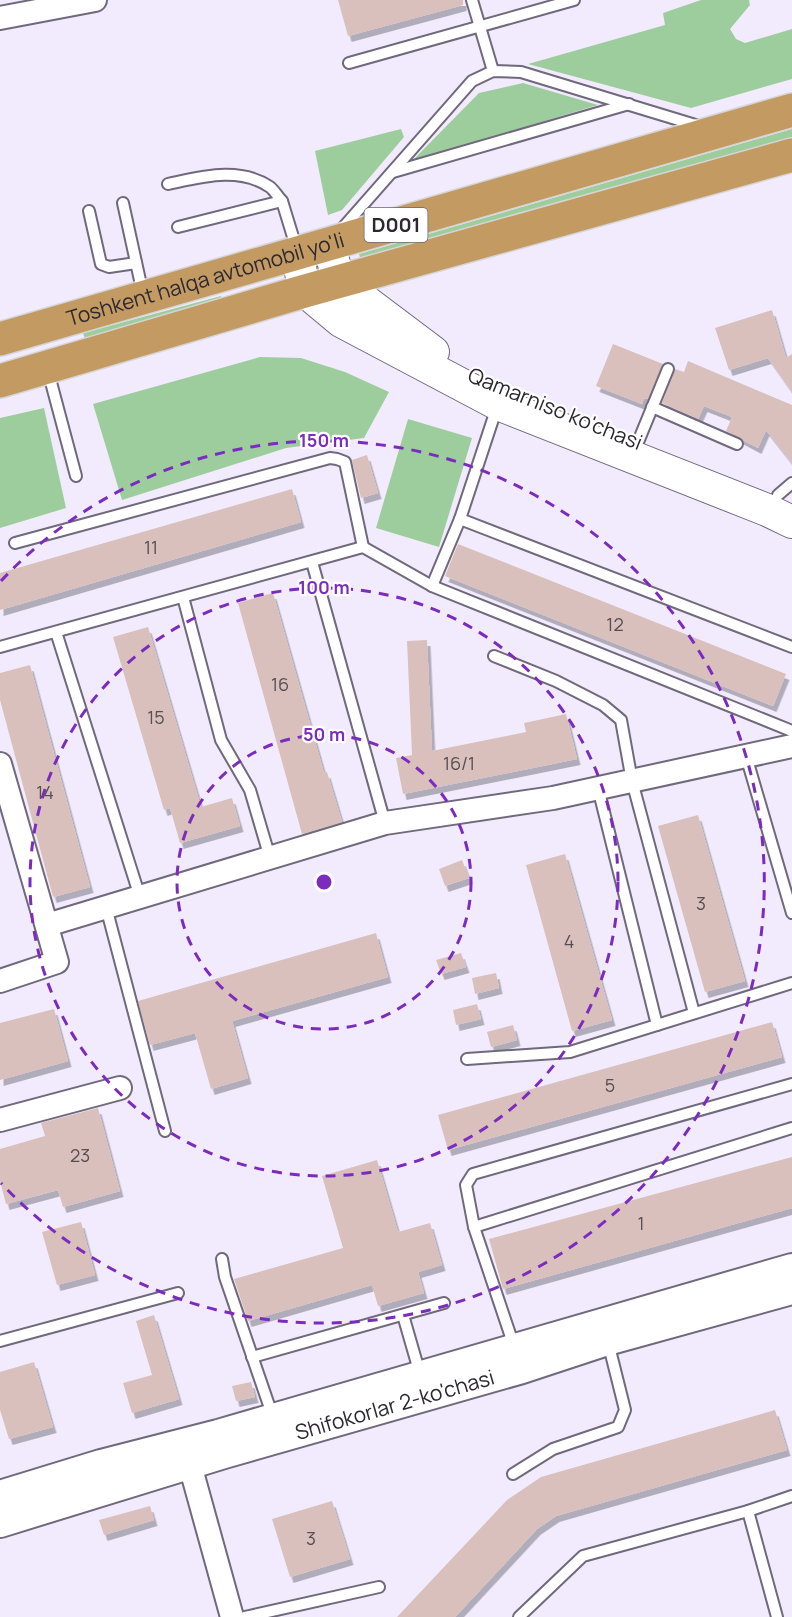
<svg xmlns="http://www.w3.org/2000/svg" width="792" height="1617" font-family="Manrope,sans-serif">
	<defs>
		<filter id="shadow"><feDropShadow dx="3.5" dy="6" stdDeviation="0" flood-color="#0004"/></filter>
	</defs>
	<rect width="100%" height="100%" fill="#f2ebfd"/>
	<g fill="#9ecd9d">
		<path d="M701,0h48l1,5 -20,24 6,10 9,4 47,-14v50l-101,29 -163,-44 137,-39 -2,-12z"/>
		<path d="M523,83l75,22 -186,56 67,-68z"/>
		<path d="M401,129l3,8 -62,73 -14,5 -13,-64z"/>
		<path d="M792,129v13l-429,125 -4,-13z"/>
		<path d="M221,296l3,12 -137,37 -4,-12z"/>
		<path d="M260,357l41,1 44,14 44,20 -25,46 -78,10 -164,52 -29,-96z"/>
		<path d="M44,408l22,100 -66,20v-110z"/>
		<path d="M408,419l64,19 -33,109 -63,-19z"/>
	</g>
	<g fill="#dac0bd" filter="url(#shadow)">
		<path d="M338,0h125v5l-115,31z"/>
		<path d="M772,310l14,48 6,-4v38l-24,-34 -39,12 -14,-42z"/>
		<path d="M613,344l50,20 -15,35 -4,-1 -2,6 -46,-18z"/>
		<path d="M688,361l104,44v58l-26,-33 -8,18 -32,-17 6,-14 -28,-11 -6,13 -36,-16 13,-34 9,3z"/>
		<path d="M367,455l11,38 -17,5 -9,-38z"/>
		<path d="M292,489l9,33 -301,88v-37z"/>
		<path d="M458,544l328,130 -13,32 -328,-130z"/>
		<path d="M273,593l51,180 3,-1 15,50 -40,12 -64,-231z"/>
		<path d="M148,627l53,180 31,-9 8,28 -60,17 -10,-35 -6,2 -51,-173z"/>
		<path d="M427,640l5,111 94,-19 -2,-9 42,-9 11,45 -174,35 -7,-36 16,-3 -5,-114z"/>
		<path d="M30,665l60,222 -37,10 -53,-197v-27z"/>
		<path d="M698,815l47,166 -40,11 -47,-166z"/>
		<path d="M565,854l47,166 -40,11 -46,-166z"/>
		<path d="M462,860l7,18 -24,8 -6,-17z"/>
		<path d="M376,933l12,44 -156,44 16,57 -37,11 -16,-56 -45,12 -12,-44z"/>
		<path d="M461,953l5,14 -25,7 -5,-14z"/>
		<path d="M496,973l3,15 -24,6 -3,-16z"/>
		<path d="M477,1004l4,15 -25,6 -3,-15z"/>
		<path d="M54,1009l14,52 -68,19v-57z"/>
		<path d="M772,1022l10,35 -334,93 -10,-35z"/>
		<path d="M513,1025l4,15 -26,7 -4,-15z"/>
		<path d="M98,1108l22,83 -57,16 -5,-17 -52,14 -6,-23v-32l45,-13 -4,-13z"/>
		<path d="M792,1157v51l-289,81 -14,-50z"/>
		<path d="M377,1160l21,72 32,-9 12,42 -24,7 6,21 -46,13 -6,-21 -124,36 -14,-42 109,-31 -21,-72z"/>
		<path d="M81,1222l14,53 -38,10 -15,-53z"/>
		<path d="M154,1315l25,84 -47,14 -9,-30 29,-8 -16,-54z"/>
		<path d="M34,1362l19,65 -44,12 -9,-29v-38z"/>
		<path d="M251,1382l4,15 -19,4 -4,-15z"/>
		<path d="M775,1410l12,40 -231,66 -19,13 -82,88h-58l110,-117 34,-23z"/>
		<path d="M332,1501l18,58 -60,18 -18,-58z"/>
		<path d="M150,1506l4,14 -50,15 -5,-15z"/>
	</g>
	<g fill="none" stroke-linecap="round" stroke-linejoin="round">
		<defs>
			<g id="service">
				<path d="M472,0l21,71"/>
				<path d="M349,63l225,-63"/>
				<path d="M393,172l236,-68"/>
				<path d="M168,184c33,-7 71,-18 102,3 4,3 8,10 12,14"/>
				<path d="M123,203l20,91"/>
				<path d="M89,211l12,53 8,3 27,-4"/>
				<path d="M178,227l104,-26 15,49"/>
				<path d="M340,231l132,-150 21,-10 28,1 181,55"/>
				<path d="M48,371l28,105"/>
				<path d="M497,407l-37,112 332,128"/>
				<path d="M652,407l85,37"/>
				<path d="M638,442l30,-73"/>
				<path d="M778,495l14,-12"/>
				<path d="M15,543l315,-85 7,1 8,3 18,85"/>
				<path d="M312,562l73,261"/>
				<path d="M432,586l28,-67"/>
				<path d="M183,597l38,143 29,50 20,68"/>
				<path d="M56,632l84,265"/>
				<path d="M0,647l363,-100 69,39 360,145"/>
				<path d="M494,656l62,25 47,24 18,15 11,61 62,232"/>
				<path d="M746,756l46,157"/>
				<path d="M598,788l59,237"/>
				<path d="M106,907l59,224"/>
				<path d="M467,1059l103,-7 222,-69"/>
				<path d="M474,1227l318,-99"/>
				<path d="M222,1259l3,18 48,140"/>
				<path d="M403,1315l17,59"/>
				<path d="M0,1341l178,-48"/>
				<path d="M515,1349l-41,-122 -8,-42 7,-11 319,-90"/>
				<path d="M252,1357l192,-54"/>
				<path d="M513,1474l40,-25 65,-22 7,-17 -17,-68"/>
				<path d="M748,1511l29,106"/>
				<path d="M245,1617l134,-30"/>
				<path d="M519,1617l64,-61 165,-45 44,-15"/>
			</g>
			<g id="minor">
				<path d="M0,18l95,-18"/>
				<path d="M0,764l57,198 -57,19"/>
				<path d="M47,925l338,-102 168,-25 239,-52"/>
				<path d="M0,1120l120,-32"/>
				<path d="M190,1465l42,152"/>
			</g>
			<g id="tertiary">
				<path d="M0,1495l101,-31 117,-30 574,-166"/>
				<path id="s1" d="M0,1523l224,-69 298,-85 85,-28 185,-51"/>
			</g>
			<g id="secondary">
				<path d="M328,245l12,37 93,70"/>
				<path d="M297,254l8,37 36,30 157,83 269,106 25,12"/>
			</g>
			<g id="trunk">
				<path id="s2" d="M0,339l792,-229"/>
				<path d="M0,381l305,-90 487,-136"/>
			</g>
		</defs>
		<use href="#service" stroke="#70687b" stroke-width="14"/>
		<use href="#minor" stroke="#70687b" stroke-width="26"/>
		<use href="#tertiary" stroke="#70687b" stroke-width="32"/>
		<use href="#secondary" stroke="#70687b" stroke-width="34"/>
		<use href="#trunk" stroke="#d5d4d6" stroke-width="36"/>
		<use href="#service" stroke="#fff" stroke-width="10"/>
		<use href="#minor" stroke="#fff" stroke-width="22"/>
		<use href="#tertiary" stroke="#fff" stroke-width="28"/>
		<use href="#secondary" stroke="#fff" stroke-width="32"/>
		<use href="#trunk" stroke="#c39a62" stroke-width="33"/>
	</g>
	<g fill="none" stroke="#7b2cbf" stroke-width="3" stroke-dasharray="10 8">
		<circle cx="324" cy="882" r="147"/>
		<circle cx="324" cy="882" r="294"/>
		<path d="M1 581A441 441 0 1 1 1 1183"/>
	</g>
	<g text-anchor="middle" stroke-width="4.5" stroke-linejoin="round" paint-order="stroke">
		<g font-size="18" fill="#574e53">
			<text x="151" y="554">11</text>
			<text x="615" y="631">12</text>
			<text x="280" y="691">16</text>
			<text x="156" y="724">15</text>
			<text x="459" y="770">16/1</text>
			<text x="45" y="799">14</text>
			<text x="701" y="910">3</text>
			<text x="569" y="948">4</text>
			<text x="610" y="1092">5</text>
			<text x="80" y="1162">23</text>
			<text x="641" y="1230">1</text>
			<text x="311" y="1545">3</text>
		</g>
		<rect fill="#fff" stroke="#6b686e" stroke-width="1.5" x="364.5" y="208" width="63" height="34" rx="4.5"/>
		<g font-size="20" font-weight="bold" fill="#2b2830">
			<text x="396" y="232">D001</text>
		</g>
		<g font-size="21" fill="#2b2830" stroke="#fff">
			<text dy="7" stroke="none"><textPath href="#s2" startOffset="214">Toshkent halqa avtomobil yo'li</textPath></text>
			<text transform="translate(555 409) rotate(22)" y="7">Qamarniso ko'chasi</text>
			<text dy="7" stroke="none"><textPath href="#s1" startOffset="412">Shifokorlar 2-ko'chasi</textPath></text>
		</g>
	</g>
	<circle cx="324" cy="882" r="9" fill="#7b2cbf" stroke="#fff" stroke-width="3"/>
	<g font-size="18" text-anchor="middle" font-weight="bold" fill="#7b2cbf" stroke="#fff" stroke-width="4.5" stroke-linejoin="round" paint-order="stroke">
		<text x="324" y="447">150 m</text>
		<text x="324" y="594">100 m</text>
		<text x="324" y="741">50 m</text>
	</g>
</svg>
